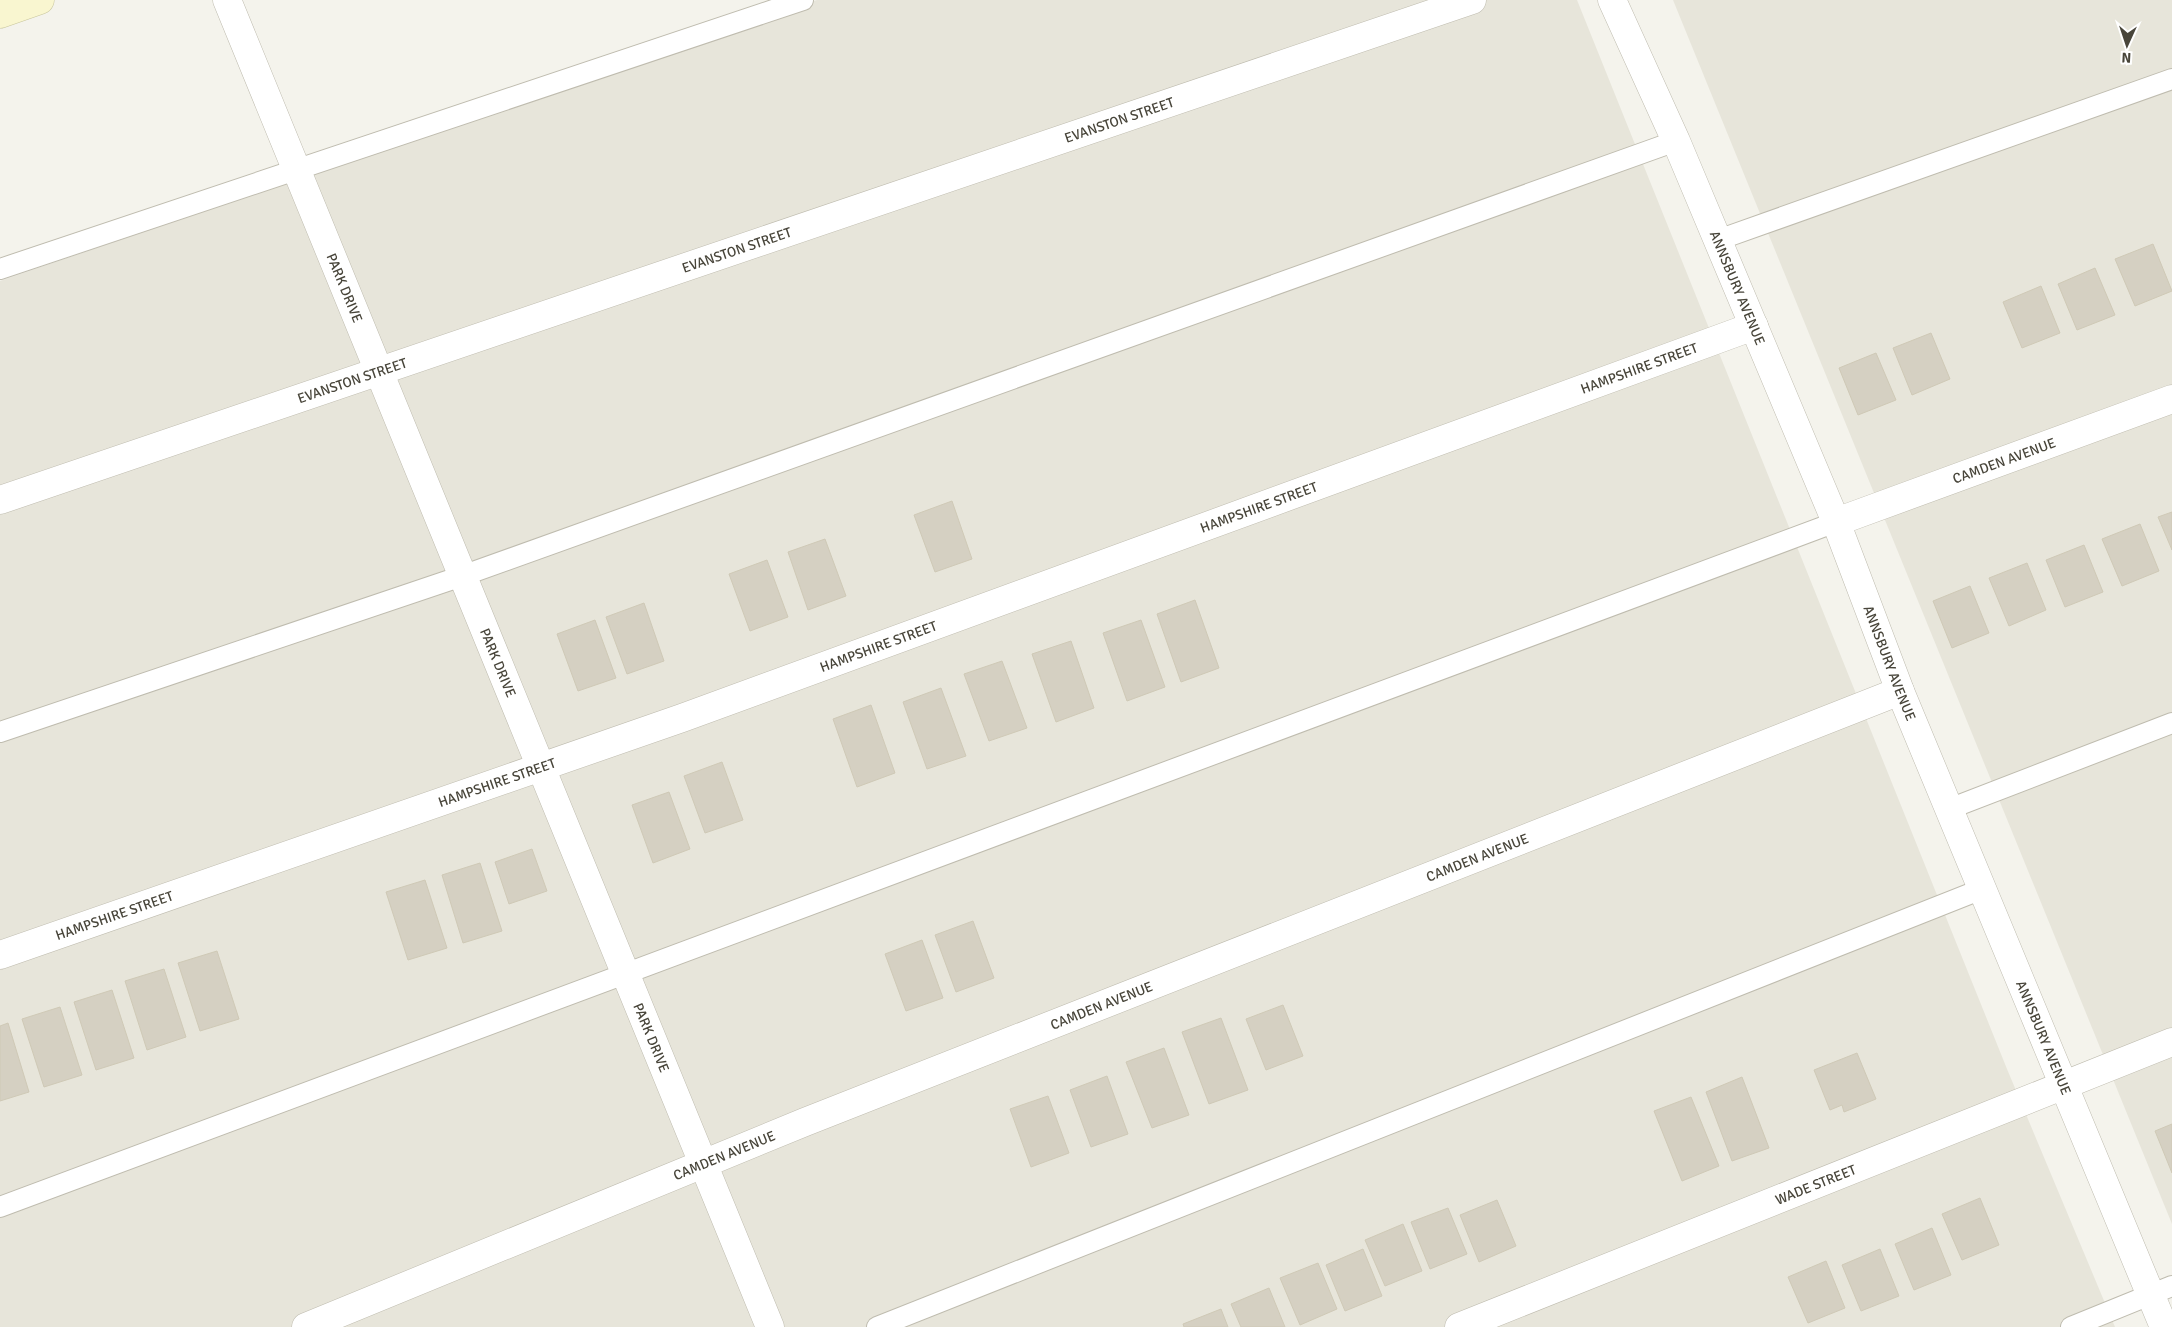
<svg xmlns="http://www.w3.org/2000/svg" width="2172" height="1327" font-family="Signika,sans-serif">
	<rect width="100%" height="100%" fill="#f4f3ec"/>
	<g fill="#e7e5da">
		<path d="M817,0h760l430,1069 108,258h-2115v-1046z"/>
		<path d="M1673,0h499v1224z"/>
	</g>
	<g fill="#d5d0c2" stroke="#cfc9b6">
		<path d="M2153,244l19,47 -37,15 -20,-47z"/>
		<path d="M2095,268l20,47 -38,15 -19,-46z"/>
		<path d="M2041,286l19,47 -38,15 -19,-46z"/>
		<path d="M1931,333l19,46 -38,16 -19,-47z"/>
		<path d="M1876,353l20,47 -38,15 -19,-47z"/>
		<path d="M952,501l20,58 -37,13 -21,-57z"/>
		<path d="M2172,512v38l-14,-33z"/>
		<path d="M2140,524l19,47 -37,15 -20,-47z"/>
		<path d="M825,539l21,57 -38,14 -20,-58z"/>
		<path d="M2084,545l19,47 -38,15 -19,-47z"/>
		<path d="M767,560l21,57 -38,14 -21,-57z"/>
		<path d="M2027,563l19,47 -37,16 -20,-48z"/>
		<path d="M1970,586l19,47 -37,15 -19,-47z"/>
		<path d="M1195,600l24,68 -38,14 -24,-68z"/>
		<path d="M644,603l20,58 -37,13 -21,-57z"/>
		<path d="M595,620l21,58 -38,13 -21,-57z"/>
		<path d="M1141,620l24,67 -38,14 -24,-68z"/>
		<path d="M1071,641l23,67 -38,14 -24,-68z"/>
		<path d="M1002,661l25,67 -38,13 -25,-67z"/>
		<path d="M941,688l25,68 -39,13 -24,-67z"/>
		<path d="M871,705l24,68 -38,14 -24,-68z"/>
		<path d="M722,762l21,58 -38,13 -21,-57z"/>
		<path d="M669,792l21,57 -37,14 -21,-58z"/>
		<path d="M532,849l15,42 -38,13 -14,-42z"/>
		<path d="M480,863l22,68 -39,12 -21,-68z"/>
		<path d="M425,880l22,68 -39,12 -22,-68z"/>
		<path d="M973,921l21,57 -38,14 -21,-57z"/>
		<path d="M922,940l21,58 -37,13 -21,-57z"/>
		<path d="M217,951l22,68 -39,12 -22,-68z"/>
		<path d="M164,969l22,68 -39,13 -22,-69z"/>
		<path d="M112,990l22,68 -38,12 -22,-68z"/>
		<path d="M1283,1005l20,51 -37,14 -20,-51z"/>
		<path d="M60,1007l22,68 -38,12 -22,-68z"/>
		<path d="M1221,1018l27,72 -39,14 -27,-72z"/>
		<path d="M8,1023l21,69 -29,9v-75z"/>
		<path d="M1164,1048l25,67 -37,13 -26,-66z"/>
		<path d="M1857,1053l19,46 -32,13 -2,-7 -12,5 -16,-40z"/>
		<path d="M1107,1076l21,58 -37,13 -21,-57z"/>
		<path d="M1742,1077l27,71 -37,13 -26,-69z"/>
		<path d="M1048,1096l21,57 -38,14 -21,-58z"/>
		<path d="M1691,1097l28,69 -37,15 -28,-70z"/>
		<path d="M2172,1124v49l-17,-42z"/>
		<path d="M1980,1198l19,47 -37,15 -20,-46z"/>
		<path d="M1497,1200l19,46 -37,16 -19,-47z"/>
		<path d="M1448,1208l19,46 -37,15 -19,-47z"/>
		<path d="M1403,1224l19,47 -37,15 -20,-46z"/>
		<path d="M1932,1228l19,47 -37,15 -19,-46z"/>
		<path d="M1363,1249l19,47 -37,15 -19,-46z"/>
		<path d="M1880,1249l19,47 -38,15 -19,-46z"/>
		<path d="M1826,1261l19,47 -37,15 -20,-46z"/>
		<path d="M1318,1263l19,46 -37,16 -20,-47z"/>
		<path d="M1269,1288l16,39h-44l-10,-23z"/>
		<path d="M1221,1309l7,18h-44l-1,-3z"/>
	</g>
	<g fill="none" stroke-linecap="round" stroke-linejoin="round">
		<defs>
			<g id="service">
				<path d="M1718,240l454,-161"/>
				<path d="M0,269l803,-269"/>
				<path d="M0,732l462,-156 1214,-435"/>
				<path d="M1949,809l223,-86"/>
				<path d="M0,1207l1836,-685"/>
				<path d="M877,1327l1105,-438"/>
				<path d="M2071,1327l101,-41"/>
			</g>
			<g id="minor">
				<path id="s1" d="M227,0l543,1327"/>
				<path id="s2" d="M1612,0l64,141 160,381 64,169 264,636"/>
				<path id="s3" d="M0,500l1472,-500"/>
				<path id="s4" d="M1836,522l336,-123"/>
				<path id="s5" d="M0,955l682,-237 1072,-392"/>
				<path id="s6" d="M306,1327l499,-205 1095,-431"/>
				<path id="s7" d="M1459,1327l713,-285"/>
			</g>
			<path id="secondary" d="M0,14l40,-14"/>
		</defs>
		<use href="#service" stroke="#bfbcaf" stroke-width="22"/>
		<use href="#minor" stroke="#bfbcaf" stroke-width="29"/>
		<use href="#secondary" stroke="#c8c59c" stroke-width="29"/>
		<use href="#service" stroke="#fff" stroke-width="20"/>
		<use href="#minor" stroke="#fff" stroke-width="28"/>
		<use href="#secondary" stroke="#f9f6d0" stroke-width="28"/>
	</g>
	<g text-anchor="middle" stroke-width="4.5" stroke-linejoin="round" paint-order="stroke">
		<g font-size="14" fill="#48453a" stroke="#fff">
			<text dy="5" stroke="none"><textPath href="#s3" startOffset="1182">EVANSTON STREET</textPath></text>
			<text dy="5" stroke="none"><textPath href="#s3" startOffset="778">EVANSTON STREET</textPath></text>
			<text dy="5" stroke="none"><textPath href="#s2" startOffset="314">ANNSBURY AVENUE</textPath></text>
			<text dy="5" stroke="none"><textPath href="#s1" startOffset="311">PARK DRIVE</textPath></text>
			<text dy="5" stroke="none"><textPath href="#s5" startOffset="1741">HAMPSHIRE STREET</textPath></text>
			<text dy="5" stroke="none"><textPath href="#s3" startOffset="372">EVANSTON STREET</textPath></text>
			<text dy="5" stroke="none"><textPath href="#s4" startOffset="179">CAMDEN AVENUE</textPath></text>
			<text dy="5" stroke="none"><textPath href="#s5" startOffset="1336">HAMPSHIRE STREET</textPath></text>
			<text dy="5" stroke="none"><textPath href="#s5" startOffset="931">HAMPSHIRE STREET</textPath></text>
			<text dy="5" stroke="none"><textPath href="#s2" startOffset="719">ANNSBURY AVENUE</textPath></text>
			<text dy="5" stroke="none"><textPath href="#s1" startOffset="716">PARK DRIVE</textPath></text>
			<text dy="5" stroke="none"><textPath href="#s5" startOffset="526">HAMPSHIRE STREET</textPath></text>
			<text dy="5" stroke="none"><textPath href="#s6" startOffset="1262">CAMDEN AVENUE</textPath></text>
			<text dy="5" stroke="none"><textPath href="#s5" startOffset="121">HAMPSHIRE STREET</textPath></text>
			<text dy="5" stroke="none"><textPath href="#s6" startOffset="858">CAMDEN AVENUE</textPath></text>
			<text dy="5" stroke="none"><textPath href="#s2" startOffset="1124">ANNSBURY AVENUE</textPath></text>
			<text dy="5" stroke="none"><textPath href="#s1" startOffset="1121">PARK DRIVE</textPath></text>
			<text dy="5" stroke="none"><textPath href="#s6" startOffset="452">CAMDEN AVENUE</textPath></text>
			<text dy="5" stroke="none"><textPath href="#s7" startOffset="384">WADE STREET</textPath></text>
		</g>
	</g>
	<g transform="translate(2127 45) rotate(183)" stroke="#ffffff" stroke-width="4" paint-order="stroke">
	<path d="M0-4L9 19L0 12L-9 19Z" fill="#48453a"/>
	<text y="-8" font-size="14" font-weight="bold" text-anchor="middle" fill="#48453a">N</text>
	</g>
</svg>
